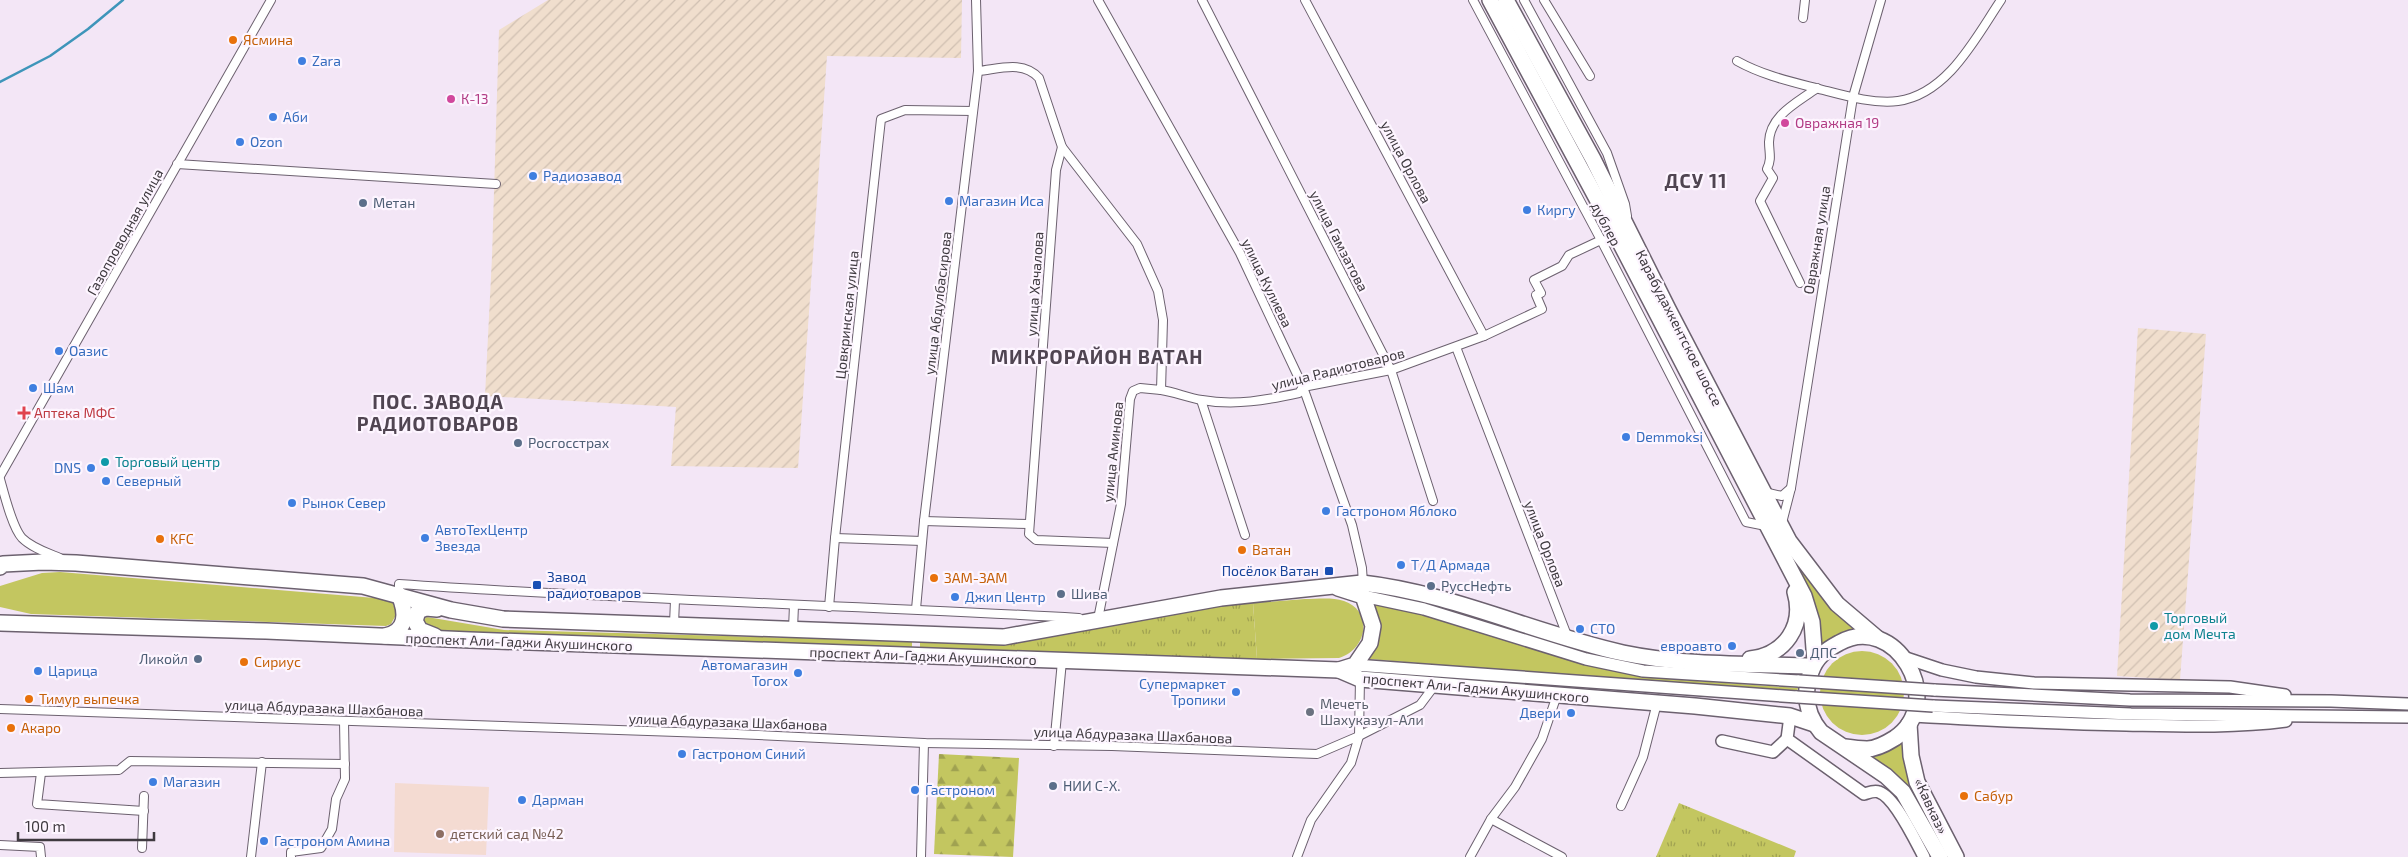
<svg xmlns="http://www.w3.org/2000/svg" width="2408" height="857" font-family="'Exo 2',sans-serif">
	<defs>
		<pattern id="industrial-furrows" width="10" height="10" patternUnits="userSpaceOnUse" patternTransform="scale(1.25)"><rect width="10" height="10" fill="#f0decd"/><path d="M-1 1l2-2M0 10L10 0M9 11l2-2" fill="none" stroke="#cfbfb1"/></pattern>
		<pattern id="forest-firs" width="22" height="20" patternUnits="userSpaceOnUse" patternTransform="scale(1.25)"><rect width="22" height="20" fill="#c3c660"/><path d="M5 1l3.5 6h-7zM16 11l3.5 6h-7z" fill="#a0a251"/></pattern>
		<pattern id="park-tufts" width="24" height="20" patternUnits="userSpaceOnUse" patternTransform="scale(1.25)"><rect width="24" height="20" fill="#c3c660"/><path d="M3 7l-1-3M5 7V3M7 7l1-3M15 17l-1-3M17 17v-4M19 17l1-3" fill="none" stroke="#a0a251"/></pattern>
	</defs>
	<rect width="100%" height="100%" fill="#f3e6f6"/>
	<g fill="url(#industrial-furrows)">
		<path d="M548,0h414l-1,58 -134,-2 -29,412 -127,-2 5,-59 -191,-11 7,-139 7,-227z"/>
		<path d="M2138,328l68,6 -26,346 -63,-4z"/>
	</g>
	<path fill="#f4dbd2" d="M395,783l94,4 -3,68 -92,-3z"/>
	<g fill="#c3c660">
		<path d="M1788,546c23,37 37,55 71,84l-29,8 -12,10z"/>
		<path d="M60,572l327,27 5,3 5,11 -6,11 -5,2 -355,-12 -31,-7v-21l42,-13z"/>
		<path d="M1305,599c12,0 27,-2 39,2 30,10 23,49 -5,57l-82,1 -4,-56z"/>
		<path d="M1373,604l52,11 180,54 48,9 145,10 -1,3 -142,-9 -287,-23c13,-21 14,-32 5,-55z"/>
		<path d="M427,617l77,13 408,11v7l-482,-16 -7,-12z"/>
		<path d="M920,642l90,2v7l-90,-3z"/>
		<circle cx="1862" cy="693" r="42"/>
		<path d="M1904,740l29,83 -4,3 -61,-70 27,-8z"/>
	</g>
	<path fill="url(#forest-firs)" d="M939,754l80,4 -6,99 -79,-3z"/>
	<g fill="url(#park-tufts)">
		<path d="M1253,603l4,56 -247,-8v-7l210,-38z"/>
		<path d="M1679,803l117,48 -2,6h-138z"/>
	</g>
	<g fill="none" stroke-linecap="round" stroke-linejoin="round">
		<path stroke="#3e95ba" stroke-width="2.5" d="M0,82l50,-26 38,-27 35,-29"/>
		<defs>
			<g id="street">
				<path d="M1098,0l142,253 63,134 49,138 10,43 1,16"/>
				<path d="M1202,0l189,370 42,131"/>
				<path d="M1305,0l179,336"/>
				<path d="M1473,0l128,240 145,282 20,4"/>
				<path d="M1524,0l83,153 18,51 2,12"/>
				<path d="M1544,0l46,76"/>
				<path d="M1803,18l2,-18"/>
				<path d="M1737,61c27,15 56,21 86,29 23,6 51,14 75,11 50,-7 78,-64 103,-101"/>
				<path d="M978,71c21,-2 45,-11 61,7l23,69 75,97 21,47 5,29 -2,70 -21,-2 -7,3 -3,8 -9,105 -23,115"/>
				<path d="M1062,147l-6,23 -27,364 7,6 77,3"/>
				<path d="M177,164l319,20"/>
				<path d="M1800,283l-40,-82 13,-23 -6,-9c5,-10 2,-17 2,-27 1,-27 28,-39 48,-54"/>
				<path d="M1456,347l112,291"/>
				<path d="M1161,390c14,2 27,8 41,10 33,6 65,0 97,-7l4,-6 88,-17 93,-34 58,-27 -6,-14 5,-2 -7,-13 28,-14 7,-11 32,-15 18,4"/>
				<path d="M1201,400l44,135"/>
				<path d="M0,476l271,-476"/>
				<path d="M0,479c4,14 12,48 22,59 10,10 26,15 38,20"/>
				<path d="M1791,488l62,-391 28,-97"/>
				<path d="M1764,492l18,4 9,-8 -9,35"/>
				<path d="M924,521l105,3"/>
				<path d="M835,538l87,3"/>
				<path d="M399,595v-11c226,16 453,21 680,34"/>
				<path d="M829,607l6,-69 46,-419 24,-9 68,1"/>
				<path d="M916,609l8,-88 54,-450 -2,-71"/>
				<path d="M674,624l1,-24"/>
				<path d="M793,629l1,-24"/>
				<path d="M0,709l736,25 188,9 188,3 205,8 42,-18 61,-31 15,-20"/>
				<path d="M1054,746l8,-85"/>
				<path d="M0,773l119,-3 11,-9 215,3"/>
				<path d="M41,773l-4,31 107,7"/>
				<path d="M1621,806l22,-49 14,-54"/>
				<path d="M1491,819l71,38"/>
				<path d="M0,845l40,2 1,10"/>
				<path d="M142,848l2,-52"/>
				<path d="M251,857l11,-95"/>
				<path d="M291,857v-5l30,-4 11,-19 4,-30 9,-20 -1,-58"/>
				<path d="M921,857l3,-114"/>
				<path d="M1297,857l14,-37 40,-57 8,-27 1,-57"/>
				<path d="M1470,857l21,-38 24,-32 27,-48 15,-44"/>
			</g>
			<g id="secondary">
				<path d="M1363,596l61,13 162,50 57,12 156,10"/>
				<path d="M1903,657l39,13 34,7 58,6 196,4 55,8"/>
				<path d="M1355,665l442,32"/>
				<path d="M1934,690l196,10 201,1 77,3"/>
				<path d="M1933,706l198,8 277,3"/>
				<path d="M1790,716l-3,23 77,55c4,-1 10,-4 15,-2 16,5 37,50 45,65"/>
				<path d="M1913,716c71,4 142,8 213,9 54,1 106,3 160,-4"/>
				<path d="M1722,741l51,11 14,-13"/>
			</g>
			<g id="highway">
				<path d="M1490,0l121,225 193,371 8,26 3,40"/>
				<path d="M1506,0l87,159 75,150 121,232 48,63 40,34"/>
				<path d="M0,567l3,-3 40,-2 33,1 287,23 88,24 52,9 501,18 217,-39 141,-15c90,10 174,51 261,70 62,13 127,11 190,13"/>
				<path d="M1338,588l25,8 10,30 -3,17 -15,22 -16,5"/>
				<path d="M0,623l266,8 204,9 869,30 21,9 335,27 95,10 24,8"/>
				<path d="M385,636c22,-4 22,-23 14,-41"/>
				<path d="M435,636l-15,-6 -5,-9 3,-10 8,-3 11,1"/>
				<path d="M1750,659c35,-4 55,-33 45,-67"/>
				<path d="M1909,724l2,32 6,26 39,75"/>
				<path d="M1845,747c7,1 15,2 22,2 10,0 20,-6 28,-11 53,-36 0,-127 -56,-95 -13,7 -23,14 -28,29 -8,21 -5,42 10,60l65,44 17,16 37,65"/>
			</g>
		</defs>
		<use href="#street" stroke="#6c616f" stroke-width="10"/>
		<use href="#secondary" stroke="#6c616f" stroke-width="14"/>
		<use href="#highway" stroke="#6c616f" stroke-width="18"/>
		<use href="#street" stroke="#fff" stroke-width="8"/>
		<use href="#secondary" stroke="#fff" stroke-width="11"/>
		<use href="#highway" stroke="#fff" stroke-width="15"/>
		<defs>
			<g id="secondary-bridge">
				<path d="M1799,681l135,9"/>
				<path d="M1797,697l136,9"/>
			</g>
		</defs>
		<use href="#secondary-bridge" stroke="#6c616f" stroke-width="14" stroke-linecap="butt"/>
		<use href="#secondary-bridge" stroke="#fff" stroke-width="11"/>
	</g>
	<g fill="#e8710a" stroke="#fdf5ff" stroke-width="2">
		<circle cx="233" cy="40" r="5"/>
		<circle cx="160" cy="539" r="5"/>
		<circle cx="1242" cy="550" r="5"/>
		<circle cx="934" cy="578" r="5"/>
		<circle cx="244" cy="662" r="5"/>
		<circle cx="29" cy="699" r="5"/>
		<circle cx="11" cy="728" r="5"/>
		<circle cx="1964" cy="796" r="5"/>
	</g>
	<g fill="#3f7fe0" stroke="#fdf5ff" stroke-width="2">
		<circle cx="302" cy="61" r="5"/>
		<circle cx="273" cy="117" r="5"/>
		<circle cx="240" cy="142" r="5"/>
		<circle cx="533" cy="176" r="5"/>
		<circle cx="949" cy="201" r="5"/>
		<circle cx="1527" cy="210" r="5"/>
		<circle cx="59" cy="351" r="5"/>
		<circle cx="33" cy="388" r="5"/>
		<circle cx="1626" cy="437" r="5"/>
		<circle cx="91" cy="468" r="5"/>
		<circle cx="106" cy="481" r="5"/>
		<circle cx="292" cy="503" r="5"/>
		<circle cx="1326" cy="511" r="5"/>
		<circle cx="425" cy="538" r="5"/>
		<circle cx="1401" cy="565" r="5"/>
		<circle cx="955" cy="597" r="5"/>
		<circle cx="1580" cy="629" r="5"/>
		<circle cx="1732" cy="646" r="5"/>
		<circle cx="38" cy="671" r="5"/>
		<circle cx="798" cy="673" r="5"/>
		<circle cx="1236" cy="692" r="5"/>
		<circle cx="1571" cy="713" r="5"/>
		<circle cx="682" cy="754" r="5"/>
		<circle cx="153" cy="782" r="5"/>
		<circle cx="915" cy="790" r="5"/>
		<circle cx="522" cy="800" r="5"/>
		<circle cx="264" cy="841" r="5"/>
	</g>
	<g fill="#d1479c" stroke="#fdf5ff" stroke-width="2">
		<circle cx="451" cy="99" r="5"/>
		<circle cx="1785" cy="123" r="5"/>
	</g>
	<g fill="#5c6f8a" stroke="#fdf5ff" stroke-width="2">
		<circle cx="363" cy="203" r="5"/>
		<circle cx="518" cy="443" r="5"/>
		<circle cx="1431" cy="586" r="5"/>
		<circle cx="1061" cy="594" r="5"/>
		<circle cx="1800" cy="653" r="5"/>
		<circle cx="198" cy="659" r="5"/>
		<circle cx="1053" cy="786" r="5"/>
	</g>
	<path fill="#e0444e" stroke="#fdf5ff" stroke-width="2" d="M21.5 405.5h5v5h5v5h-5v5h-5v-5h-5v-5h5z"/>
	<g fill="#0f9aa8" stroke="#fdf5ff" stroke-width="2">
		<circle cx="105" cy="462" r="5"/>
		<circle cx="2154" cy="626" r="5"/>
	</g>
	<g fill="#1a4fb4" stroke="#fdf5ff" stroke-width="2">
		<rect x="1324" y="566" width="10" height="10" rx="2.5"/>
		<rect x="532" y="580" width="10" height="10" rx="2.5"/>
	</g>
	<circle fill="#6b7280" stroke="#fdf5ff" stroke-width="2" cx="1310" cy="712" r="5"/>
	<circle fill="#8d6e63" stroke="#fdf5ff" stroke-width="2" cx="440" cy="834" r="5"/>
	<g text-anchor="middle" stroke-width="4.5" stroke-linejoin="round" paint-order="stroke">
		<g font-size="14" fill="#c56008" stroke="#fdf5ff" text-anchor="start">
			<text x="243" y="45">Ясмина</text>
			<text x="170" y="544">KFC</text>
			<text x="1252" y="555">Ватан</text>
			<text x="944" y="583">ЗАМ-ЗАМ</text>
			<text x="254" y="667">Сириус</text>
			<text x="39" y="704">Тимур выпечка</text>
			<text x="21" y="733">Акаро</text>
			<text x="1974" y="801">Сабур</text>
		</g>
		<g font-size="14" fill="#366cbe" stroke="#fdf5ff" text-anchor="start">
			<text x="312" y="66">Zara</text>
			<text x="283" y="122">Аби</text>
			<text x="250" y="147">Ozon</text>
			<text x="543" y="181">Радиозавод</text>
			<text x="959" y="206">Магазин Иса</text>
			<text x="1537" y="215">Киргу</text>
			<text x="69" y="356">Оазис</text>
			<text x="43" y="393">Шам</text>
			<text x="1636" y="442">Demmoksi</text>
			<text x="81" y="473" text-anchor="end">DNS</text>
			<text x="116" y="486">Северный</text>
			<text x="302" y="508">Рынок Север</text>
			<text x="1336" y="516">Гастроном Яблоко</text>
			<text x="435" y="535">АвтоТехЦентр<tspan x="435" dy="16">Звезда</tspan></text>
			<text x="1411" y="570">Т/Д Армада</text>
			<text x="965" y="602">Джип Центр</text>
			<text x="1590" y="634">СТО</text>
			<text x="1722" y="651" text-anchor="end">евроавто</text>
			<text x="788" y="670" text-anchor="end">Автомагазин<tspan x="788" dy="16">Тогох</tspan></text>
			<text x="48" y="676">Царица</text>
			<text x="1226" y="689" text-anchor="end">Супермаркет<tspan x="1226" dy="16">Тропики</tspan></text>
			<text x="1561" y="718" text-anchor="end">Двери</text>
			<text x="692" y="759">Гастроном Синий</text>
			<text x="163" y="787">Магазин</text>
			<text x="925" y="795">Гастроном</text>
			<text x="532" y="805">Дарман</text>
			<text x="274" y="846">Гастроном Амина</text>
		</g>
		<g font-size="14" fill="#b23c85" stroke="#fdf5ff" text-anchor="start">
			<text x="461" y="104">К-13</text>
			<text x="1795" y="128">Овражная 19</text>
		</g>
		<g font-size="14" fill="#3e393f" stroke="#fdf5ff">
			<text transform="translate(1406 162) rotate(62)" y="5">улица Орлова</text>
			<text transform="translate(1606 224) rotate(62)" y="5">дублер</text>
			<text transform="translate(125 232) rotate(-61)" y="5">Газопроводная улица</text>
			<text transform="translate(1817 240) rotate(-81)" y="5">Овражная улица</text>
			<text transform="translate(1339 241) rotate(63)" y="5">улица Гамзатова</text>
			<text transform="translate(1267 283) rotate(64)" y="5">улица Кулиева</text>
			<text transform="translate(1035 284) rotate(-86)" y="5">улица Хачалова</text>
			<text transform="translate(938 303) rotate(-83)" y="5">улица Абдулбасирова</text>
			<text transform="translate(847 315) rotate(-84)" y="5">Цовкринская улица</text>
			<text transform="translate(1679 328) rotate(63)" y="5">Карабудахкентское шоссе</text>
			<text transform="translate(1338 369) rotate(-14)" y="5">улица Радиотоваров</text>
			<text transform="translate(1113 452) rotate(-84)" y="5">улица Аминова</text>
			<text transform="translate(1545 544) rotate(69)" y="5">улица Орлова</text>
			<text transform="translate(519 642) rotate(2)" y="5">проспект Али-Гаджи Акушинского</text>
			<text transform="translate(923 656) rotate(2)" y="5">проспект Али-Гаджи Акушинского</text>
			<text transform="translate(1476 688) rotate(5)" y="5">проспект Али-Гаджи Акушинского</text>
			<text transform="translate(324 708) rotate(2)" y="5">улица Абдуразака Шахбанова</text>
			<text transform="translate(728 722) rotate(2)" y="5">улица Абдуразака Шахбанова</text>
			<text transform="translate(1133 735) rotate(2)" y="5">улица Абдуразака Шахбанова</text>
			<text transform="translate(1931 806) rotate(65)" y="5">«Кавказ»</text>
		</g>
		<g font-size="14" fill="#4e5e75" stroke="#fdf5ff" text-anchor="start">
			<text x="373" y="208">Метан</text>
			<text x="528" y="448">Росгосстрах</text>
			<text x="1441" y="591">РуссНефть</text>
			<text x="1071" y="599">Шива</text>
			<text x="1810" y="658">ДПС</text>
			<text x="188" y="664" text-anchor="end">Ликойл</text>
			<text x="1063" y="791">НИИ С-Х.</text>
		</g>
		<g font-size="14" fill="#be3a42" stroke="#fdf5ff" text-anchor="start">
			<text x="34" y="418">Аптека МФС</text>
		</g>
		<g font-size="14" fill="#0d838f" stroke="#fdf5ff" text-anchor="start">
			<text x="115" y="467">Торговый центр</text>
			<text x="2164" y="623">Торговый<tspan x="2164" dy="16">дом Мечта</tspan></text>
		</g>
		<g font-size="14" fill="#164399" stroke="#fdf5ff" text-anchor="end">
			<text x="1319" y="576">Посёлок Ватан</text>
			<text x="547" y="582" text-anchor="start">Завод<tspan x="547" dy="16">радиотоваров</tspan></text>
		</g>
		<g font-size="14" fill="#5b616d" stroke="#fdf5ff" text-anchor="start">
			<text x="1320" y="709">Мечеть<tspan x="1320" dy="16">Шахуказул-Али</tspan></text>
		</g>
		<g font-size="14" fill="#785e54" stroke="#fdf5ff" text-anchor="start">
			<text x="450" y="839">детский сад №42</text>
		</g>
		<g font-size="19" font-weight="bold" letter-spacing="1" fill="#504552" stroke="#fdf5ff">
			<text x="1696" y="188">ДСУ 11</text>
			<text x="1097" y="364">МИКРОРАЙОН ВАТАН</text>
			<text x="438" y="409">ПОС. ЗАВОДА<tspan x="438" dy="22">РАДИОТОВАРОВ</tspan></text>
		</g>
	</g>
	<path d="M18 832v8h136v-8" fill="none" stroke="#3e393f" stroke-width="2.5"/>
	<text x="25" y="832" font-size="15" fill="#3e393f" stroke="#fdf5ff" stroke-width="4" paint-order="stroke">100 m</text>
</svg>
